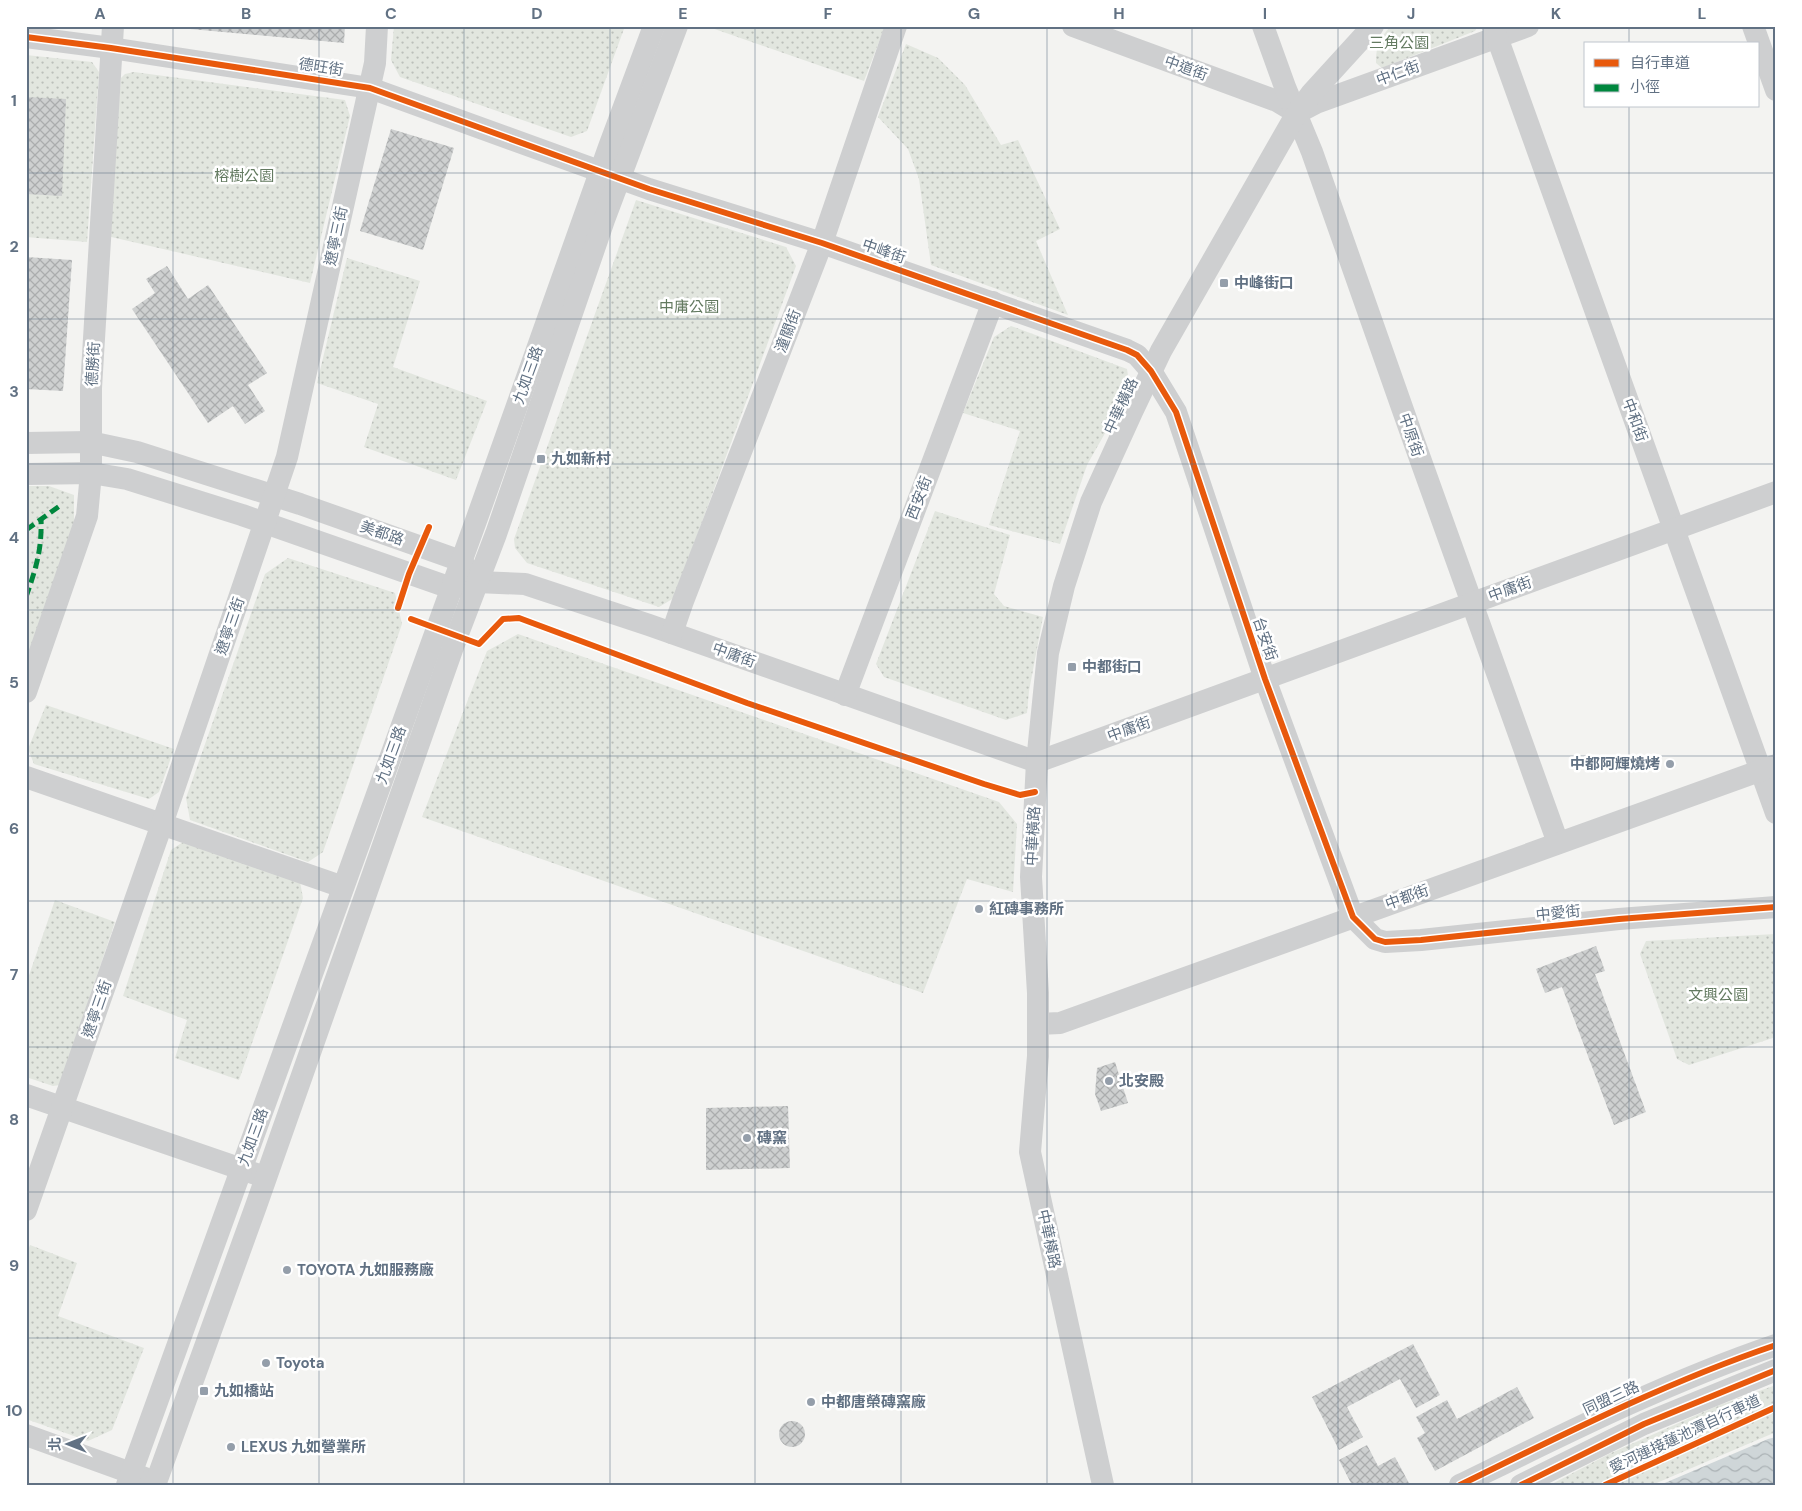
<svg xmlns="http://www.w3.org/2000/svg" width="1802" height="1511" font-family="'DM Sans','Noto Sans TC',sans-serif">
	<defs>
		<pattern id="grass-dots" width="8" height="8" patternUnits="userSpaceOnUse" patternTransform="scale(1.25)"><rect width="8" height="8" fill="#e2e6df"/><path d="M2 2h.1M6 6h.1" fill="none" stroke="#bbbfba" stroke-width="1.8" stroke-linecap="round"/></pattern>
		<pattern id="water-waves" width="16" height="10" patternUnits="userSpaceOnUse" patternTransform="scale(1.25)"><rect width="16" height="10" fill="#cfd6d8"/><path d="M0 5q4-4 8 0t8 0" fill="none" stroke="#abb2b5"/></pattern>
		<pattern id="building-cross-hatch" width="8" height="8" patternUnits="userSpaceOnUse" patternTransform="scale(1.25)"><rect width="8" height="8" fill="#ced0d0"/><path d="M0 0l8 8M0 8l8-8" fill="none" stroke="#abadae"/></pattern>
	</defs>
	<rect width="100%" height="100%" fill="#f3f3f1"/>
	<g fill="url(#grass-dots)">
		<path d="M394,26h231l-38,105 -16,6 -171,-60 -9,-17z"/>
		<path d="M706,26h179l-21,55z"/>
		<path d="M1391,26h87l-3,5 -93,37 -6,-5c0,-18 3,-24 15,-37z"/>
		<path d="M906,44l32,14 27,27 36,60 17,-5 42,89 -24,12 32,74 -137,-50 -12,-86 -11,-30 -30,-32z"/>
		<path d="M26,55l66,7 7,10 -12,170 -61,-5z"/>
		<path d="M134,72l211,28 5,16 -40,167 -203,-47 14,-158 4,-4z"/>
		<path d="M636,200l150,47 10,19 -122,332 -15,9 -132,-44 -12,-15 -1,-9z"/>
		<path d="M347,258l73,23 -27,86 94,34 -31,79 -92,-33 14,-43 -61,-21z"/>
		<path d="M1011,326l116,43 3,20 -43,76 -27,79 -71,-19 31,-94 -57,-18 31,-76z"/>
		<path d="M26,486h23l25,9v31l-48,157z"/>
		<path d="M935,511l75,24 -16,59 10,12 39,11 -14,74 -2,22 -21,7 -122,-43 -8,-13z"/>
		<path d="M288,558l107,35 7,31 -79,228 -15,10 -118,-42 -4,-22 79,-224z"/>
		<path d="M518,634l481,168 18,22 -4,68 -46,-13 -44,114 -501,-176 65,-166z"/>
		<path d="M46,705l128,44 -15,43 -10,7 -115,-35 -6,-15z"/>
		<path d="M186,840l114,42 3,16 -64,182 -64,-22 12,-38 -64,-24 48,-146z"/>
		<path d="M55,900l60,22 -55,163 -7,1 -27,-9v-93z"/>
		<path d="M1776,934v103l-87,28 -12,-6 -37,-105 6,-13z"/>
		<path d="M30,1245l47,18 -19,53 86,32 -32,82 -24,11 -62,-22v-164z"/>
		<path d="M1776,1385v47l-124,53h-102l59,-31 108,-48z"/>
	</g>
	<path fill="url(#water-waves)" d="M1776,1437v48h-116l108,-46z"/>
	<g fill="url(#building-cross-hatch)">
		<path d="M179,26h166l-1,17 -165,-15z"/>
		<path d="M26,97l40,2 -4,97 -36,-2z"/>
		<path d="M391,129l63,19 -31,102 -63,-19z"/>
		<path d="M26,257l46,3 -9,131 -37,-2z"/>
		<path d="M167,266l21,33 20,-14 59,88 -19,12 17,26 -20,13 -12,-18 -25,17 -76,-114 23,-16 -9,-14z"/>
		<path d="M1596,946l9,25 -10,3 51,138 -32,13 -52,-138 -17,6 -9,-24z"/>
		<path d="M1115,1062l13,41 -27,8 -6,-17 2,-26z"/>
		<path d="M788,1106l2,62 -84,2v-62z"/>
		<path d="M1413,1344l27,51 -24,13 -16,-29 -53,28 16,30 -24,13 -27,-53z"/>
		<path d="M1517,1387l17,31 -99,53 -18,-33 8,-5 -9,-16 31,-17 10,19z"/>
		<circle cx="792" cy="1434" r="13"/>
		<path d="M1367,1445l11,21 17,-9 15,28h-58l-13,-25z"/>
	</g>
	<g fill="none" stroke-linecap="round" stroke-linejoin="round">
		<g stroke="#cecfd0" stroke-width="22">
			<path d="M1073,26l204,75 20,12 19,-10 212,-77"/>
			<path d="M1263,26l22,61 27,65 105,298 141,393"/>
			<path d="M1493,26l283,787"/>
			<path d="M1753,26l23,64"/>
			<path d="M26,37l85,11 259,40 279,101 173,54 305,107 10,5 14,16 25,41 89,267 88,238 22,22 10,3 36,-2 198,-21 157,-12"/>
			<path d="M26,443l64,-1 47,10 163,52 161,57 8,10"/>
			<path d="M26,474l65,-1 36,6 115,36 209,73 26,-6 48,2 124,41 388,137 739,-270"/>
			<path d="M672,633l11,-32 139,-358 74,-217"/>
			<path d="M26,692l61,-176 4,-43v-85l22,-362"/>
			<path d="M845,695l148,-393"/>
			<path d="M26,777l317,110"/>
			<path d="M1038,1024l22,-1 716,-258"/>
			<path d="M26,1095l230,79"/>
			<path d="M26,1210l136,-386 125,-367 88,-394 2,-37"/>
			<path d="M26,1435l119,43"/>
			<path d="M127,1485l350,-967 132,-371 45,-121"/>
			<path d="M155,1485l101,-279 198,-562 42,-110 108,-314 73,-194"/>
			<path d="M1103,1485l-73,-333 8,-96v-63l-7,-116 6,-115 11,-109 16,-67 27,-84 41,-90 29,-61 136,-238 14,-19 62,-68"/>
			<path d="M1460,1485c104,-51 207,-103 316,-140"/>
			<path d="M1521,1485l123,-61 132,-54"/>
		</g>
		<g stroke="#00873e" stroke-width="5" stroke-dasharray="10 5" stroke-linecap="butt">
			<path d="M26,530l35,-25"/>
			<path d="M26,597c10,-29 16,-47 15,-78"/>
		</g>
		<defs>
			<g id="cycleway">
				<path d="M26,37l85,11 259,40 279,101 173,54 305,107 10,5 14,16 25,41 89,267 88,238 22,22 10,3 36,-2 198,-21 157,-12"/>
				<path d="M398,608l11,-34 20,-47"/>
				<path d="M411,619l68,25 24,-25 16,-1 228,85 237,81 36,11 15,-3"/>
				<path d="M1460,1485c104,-51 207,-103 316,-140"/>
				<path d="M1521,1485l123,-61 132,-54"/>
				<path d="M1605,1485l171,-78"/>
			</g>
		</defs>
		<use href="#cycleway" stroke="#fff" stroke-width="9"/>
		<use href="#cycleway" stroke="#e8590c" stroke-width="6"/>
	</g>
	<path fill="none" stroke="#617183" stroke-width="1" stroke-opacity="0.55" d="M173,26v1459M319,26v1459M464,26v1459M610,26v1459M755,26v1459M901,26v1459M1047,26v1459M1192,26v1459M1338,26v1459M1483,26v1459M1629,26v18M1629,106v1379M26,173h1750M26,319h1750M26,464h1750M26,610h1750M26,756h1750M26,901h1750M26,1047h1750M26,1192h1750M26,1338h1750"/>
	<g fill="#949eaa" stroke="#fff" stroke-width="2">
		<rect x="1219" y="278" width="10" height="10" rx="2.5"/>
		<rect x="536" y="454" width="10" height="10" rx="2.5"/>
		<rect x="1067" y="662" width="10" height="10" rx="2.5"/>
		<circle cx="1670" cy="764" r="5"/>
		<circle cx="979" cy="909" r="5"/>
		<circle cx="1109" cy="1081" r="5"/>
		<circle cx="747" cy="1138" r="5"/>
		<circle cx="287" cy="1270" r="5"/>
		<circle cx="266" cy="1363" r="5"/>
		<rect x="199" y="1386" width="10" height="10" rx="2.5"/>
		<circle cx="811" cy="1402" r="5"/>
		<circle cx="231" cy="1447" r="5"/>
	</g>
	<g text-anchor="middle" stroke-width="5" stroke-linejoin="round" paint-order="stroke">
		<g font-size="15" fill="#637a60" stroke="#fff">
			<text x="1399" y="48">三角公園</text>
			<text x="244" y="181">榕樹公園</text>
			<text x="689" y="312">中庸公園</text>
			<text x="1718" y="1000">文興公園</text>
		</g>
		<g font-size="15" fill="#617183" stroke="#fff">
			<text transform="translate(321 67) rotate(9)" y="5">德旺街</text>
			<text transform="translate(1186 68) rotate(20)" y="5">中道街</text>
			<text transform="translate(1398 73) rotate(-20)" y="5">中仁街</text>
			<text transform="translate(336 236) rotate(-78)" y="5">遼寧三街</text>
			<text transform="translate(884 251) rotate(19)" y="5">中峰街</text>
			<text transform="translate(788 331) rotate(-69)" y="5">潼關街</text>
			<text transform="translate(93 364) rotate(-87)" y="5">德勝街</text>
			<text transform="translate(528 375) rotate(-70)" y="5">九如三路</text>
			<text transform="translate(1121 406) rotate(-65)" y="5">中華橫路</text>
			<text transform="translate(1635 420) rotate(70)" y="5">中和街</text>
			<text transform="translate(1411 435) rotate(71)" y="5">中原街</text>
			<text transform="translate(919 498) rotate(-69)" y="5">西安街</text>
			<text transform="translate(382 533) rotate(19)" y="5">美都路</text>
			<text transform="translate(1510 589) rotate(-20)" y="5">中庸街</text>
			<text transform="translate(230 626) rotate(-71)" y="5">遼寧三街</text>
			<text transform="translate(1265 639) rotate(71)" y="5">台安街</text>
			<text transform="translate(734 655) rotate(20)" y="5">中庸街</text>
			<text transform="translate(1129 729) rotate(-20)" y="5">中庸街</text>
			<text transform="translate(391 755) rotate(-70)" y="5">九如三路</text>
			<text transform="translate(1033 836) rotate(-87)" y="5">中華橫路</text>
			<text transform="translate(1407 897) rotate(-20)" y="5">中都街</text>
			<text transform="translate(1558 913) rotate(-6)" y="5">中愛街</text>
			<text transform="translate(97 1009) rotate(-71)" y="5">遼寧三街</text>
			<text transform="translate(253 1137) rotate(-70)" y="5">九如三路</text>
			<text transform="translate(1049 1239) rotate(78)" y="5">中華橫路</text>
			<text transform="translate(1611 1398) rotate(-25)" y="5">同盟三路</text>
			<text transform="translate(1685 1434) rotate(-25)" y="5">愛河連接蓮池潭自行車道</text>
		</g>
		<g font-size="15" font-weight="bold" fill="#617183" stroke="#fff" text-anchor="start">
			<text x="1234" y="288">中峰街口</text>
			<text x="551" y="464">九如新村</text>
			<text x="1082" y="672">中都街口</text>
			<text x="1660" y="769" text-anchor="end">中都阿輝燒烤</text>
			<text x="989" y="914">紅磚事務所</text>
			<text x="1119" y="1086">北安殿</text>
			<text x="757" y="1143">磚窯</text>
			<text x="297" y="1275">TOYOTA 九如服務廠</text>
			<text x="276" y="1368">Toyota</text>
			<text x="214" y="1396">九如橋站</text>
			<text x="821" y="1407">中都唐榮磚窯廠</text>
			<text x="241" y="1452">LEXUS 九如營業所</text>
		</g>
	</g>
	<rect width="1802" height="1511" fill="none" stroke="#ffffff" stroke-width="55"/>
	<rect x="1584" y="42" width="175" height="65" fill="#ffffff" stroke="#c0c6cd"/>
	<rect x="1594" y="59" width="25" height="8" fill="#e8590c" stroke="#c0c6cd"/>
	<text x="1630" y="68" font-size="15" fill="#617183">自行車道</text>
	<rect x="1594" y="84" width="25" height="8" fill="#00873e" stroke="#c0c6cd"/>
	<text x="1630" y="92" font-size="15" fill="#617183">小徑</text>
	<g transform="translate(68 1444) rotate(270)" stroke="#ffffff" stroke-width="4" paint-order="stroke">
	<path d="M0-4L9 19L0 12L-9 19Z" fill="#617183"/>
	<text y="-8" font-size="14" font-weight="bold" text-anchor="middle" fill="#617183">北</text>
	</g>
	<rect x="28" y="28" width="1746" height="1456" fill="none" stroke="#617183" stroke-width="2"/>
	<g font-size="16" text-anchor="middle" font-weight="bold" fill="#617183">
		<text x="100" y="19">A</text>
		<text x="246" y="19">B</text>
		<text x="391" y="19">C</text>
		<text x="537" y="19">D</text>
		<text x="683" y="19">E</text>
		<text x="828" y="19">F</text>
		<text x="974" y="19">G</text>
		<text x="1119" y="19">H</text>
		<text x="1265" y="19">I</text>
		<text x="1411" y="19">J</text>
		<text x="1556" y="19">K</text>
		<text x="1702" y="19">L</text>
		<text x="14" y="106">1</text>
		<text x="14" y="252">2</text>
		<text x="14" y="397">3</text>
		<text x="14" y="543">4</text>
		<text x="14" y="688">5</text>
		<text x="14" y="834">6</text>
		<text x="14" y="980">7</text>
		<text x="14" y="1125">8</text>
		<text x="14" y="1271">9</text>
		<text x="14" y="1416">10</text>
	</g>
</svg>
